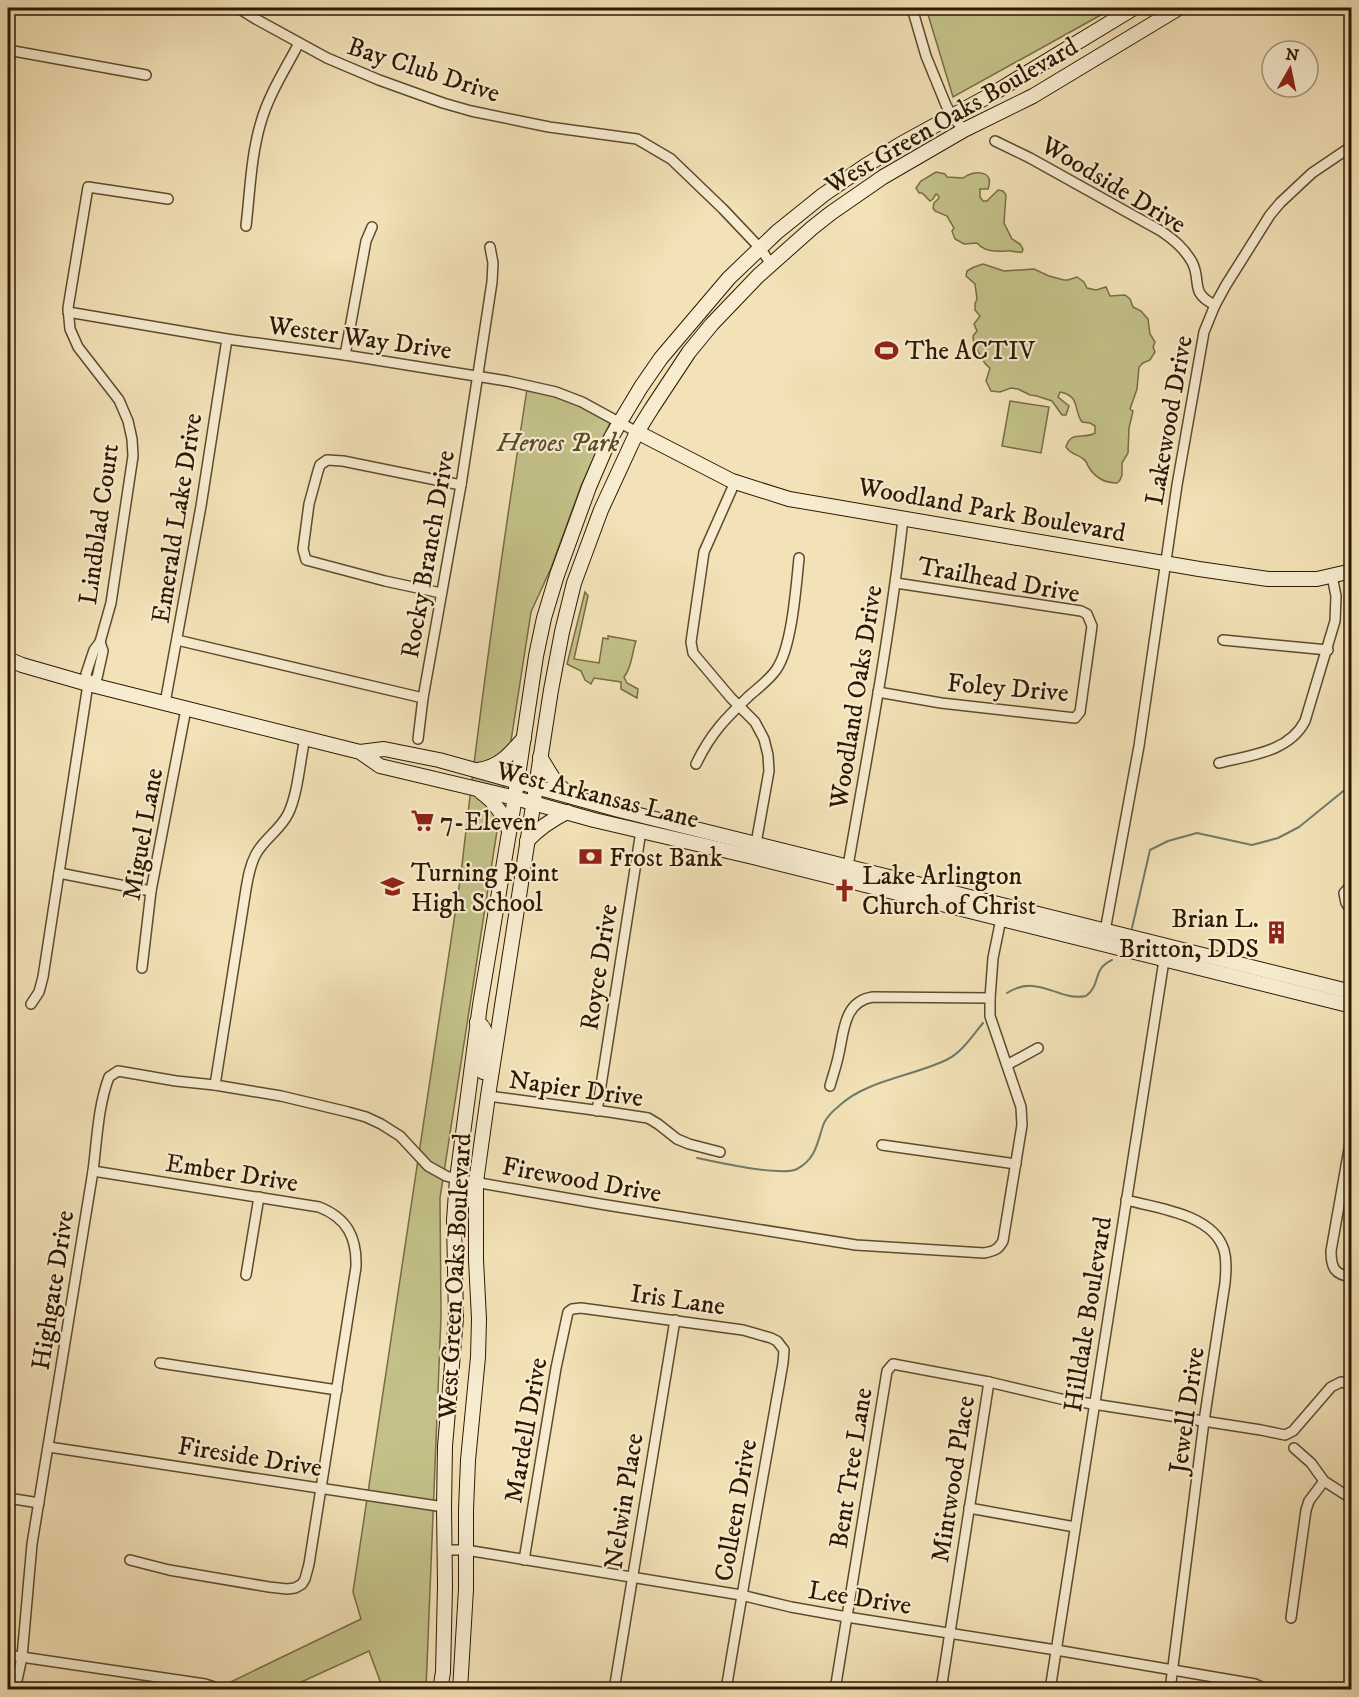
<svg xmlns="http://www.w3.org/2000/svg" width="1359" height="1697" font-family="'IM FELL DW Pica',serif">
	<rect width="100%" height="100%" fill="#f3e2b7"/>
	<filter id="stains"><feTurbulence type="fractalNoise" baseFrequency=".00333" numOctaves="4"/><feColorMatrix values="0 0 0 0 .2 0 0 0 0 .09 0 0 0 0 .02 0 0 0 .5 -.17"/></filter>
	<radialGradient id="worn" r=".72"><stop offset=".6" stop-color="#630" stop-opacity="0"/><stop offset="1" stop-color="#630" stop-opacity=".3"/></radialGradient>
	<g fill="#c3c189" stroke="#786c44" stroke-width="1.5">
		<path d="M926,8h186l-13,8 -146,81z"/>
		<path d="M936,172l9,2 2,3 16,1c12,-8 32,-8 25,11h-8v8l3,4h4l11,-11 5,1 3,4 -2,28 8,16 8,5 3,5 -1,3c-6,1 -10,-2 -16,-1 -10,1 -22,1 -29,-8l-13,1 -9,-5 -3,-8 2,-3 -7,-12 -12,-5 -2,-3 1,-5 5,-5 -1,-3 -2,-1 -3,5 -3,2 -8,-8h-3l-3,-5 5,-7z"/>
		<path d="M983,264l21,7 30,-2 15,7 15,4h4l9,-3 7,5 3,6 9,2 10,-3 4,9 15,-1 5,4 3,8 8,4 7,8 2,15 5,8 -2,5 2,5 -5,8 -7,3 -4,4 -2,22 -7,20 3,2 -4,17 -1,25 -6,10v12l-2,5 -3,3c-13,0 -22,-5 -29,-17 -2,-4 -1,-5 -6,-8 -6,-4 -11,-4 -16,-11 5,-17 17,-7 29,-14v-7l-5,-3 -8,-1c-9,-12 -1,-26 -22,-30l-2,5 11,9 -3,9h-4l-10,-14 -15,-5 -7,-1 -12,-6 -7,-1 -11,4 -9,-1 -5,-10 4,-13c-9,-6 -9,-15 -16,-22l-1,-10 4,-5 -3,-7 6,-8 -5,-6v-6l2,-5 -2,-15 -9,-8 1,-5 7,-4z"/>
		<path d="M527,389c35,7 53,16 83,34l-29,63 -30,82 -20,44 -91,586 1,119 -15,372h-43l-14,-38 -83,38 -72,1 147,-71 -8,-27 108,-718c18,-162 41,-324 66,-485z"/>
		<path d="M1010,401l39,6 -8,46 -39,-7z"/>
		<path d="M585,592l3,4 -14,63 25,4 4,-25 5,1v-3l28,5c-4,11 -4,27 -12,36l3,6 11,6 -1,9 -16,-9v-7l-27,-4 -3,6 -6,-4 -4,-9 -14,-7z"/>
	</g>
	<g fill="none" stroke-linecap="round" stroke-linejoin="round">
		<g stroke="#6f7b6a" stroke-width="2">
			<path d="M1132,928l18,-78 18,-9 29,-8 55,12 26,-7 21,-11 53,-43"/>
			<path d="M1007,993c31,-20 52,9 79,3 16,-12 5,-26 26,-36"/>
			<path d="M697,1158c21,4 84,19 100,11 20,-11 20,-27 27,-46 3,-6 10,-13 15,-17 27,-26 76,-30 109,-47 14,-7 25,-24 35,-36"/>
		</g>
		<defs>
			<g id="street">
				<path d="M238,8l16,10 73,40 52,22 64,23 28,8 78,16 88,12 34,20 52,50 37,39 11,16"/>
				<path d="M912,8l14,48 20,49 6,11 12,14"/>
				<path d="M8,50l138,25"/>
				<path d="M995,141l35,17 131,73c13,9 23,17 31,31 10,19 -3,31 23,43"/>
				<path d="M246,226c4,-34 5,-71 15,-104 8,-28 25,-54 38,-79"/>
				<path d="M68,312l159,27 118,16 162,26 49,11 26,10 55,30"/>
				<path d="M345,355l21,-114 6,-14"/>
				<path d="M735,482l-31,70 -13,90 2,11 38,45 24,24 9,17 4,16 1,16 -14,78"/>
				<path d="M441,593l-56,-12 -79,-21 -3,-11 6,-45 9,-33 2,-6 7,-5 16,1 118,24"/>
				<path d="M177,640l246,58"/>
				<path d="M1223,640l105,10"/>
				<path d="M88,684l9,-6 6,-27 -3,-9"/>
				<path d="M878,692l63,11 134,15 5,-6 12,-86 -5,-12 -6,-3 -185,-28"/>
				<path d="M165,703l36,-197 26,-167"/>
				<path d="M418,739l5,-41 38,-213 31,-203 1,-19 -3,-16"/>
				<path d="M1219,763c32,-8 70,-11 86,-42l30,-100 1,-25 -4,-20"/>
				<path d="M696,764c15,-31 29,-45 53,-68 9,-8 20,-16 27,-26 16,-22 20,-83 23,-112"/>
				<path d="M849,872l-1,-6c20,-115 42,-231 55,-347"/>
				<path d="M59,873l92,18"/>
				<path d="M1352,884l-8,9 2,10 6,9"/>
				<path d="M1105,931l34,-185 38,-261 27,-153 11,-27 11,-20 44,-70 10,-12 32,-30 40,-27"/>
				<path d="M142,968l9,-77 35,-182"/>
				<path d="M31,1004l8,-12 4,-15 45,-293 -2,-10 8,-24 6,-8 11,-39 22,-147 -1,-17 -4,-18 -9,-21 -41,-53 -8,-18 -2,-21 20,-121 80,12"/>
				<path d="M1007,1065l31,-17"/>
				<path d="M215,1085l31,-196c2,-12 4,-24 10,-35 8,-15 24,-24 32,-40 10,-20 12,-54 17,-76"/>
				<path d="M830,1086c3,-11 7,-22 9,-33 5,-22 5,-52 34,-56l117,1"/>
				<path d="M488,1096l121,16 39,6 10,6 19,15 12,5 31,8"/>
				<path d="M597,1111l44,-280"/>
				<path d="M1352,1132l-21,119c0,16 3,24 21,26"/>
				<path d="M882,1145l134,19"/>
				<path d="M93,1171l226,36c28,11 38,30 37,60l-47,297 -4,15 -3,5 -7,4 -8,1 -18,-2 -100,-17 -39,-10"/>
				<path d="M1126,1200c31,8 87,14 98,50 3,11 2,22 1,33l-21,138 -34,269"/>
				<path d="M246,1275l13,-78"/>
				<path d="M160,1363l177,27"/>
				<path d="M49,1447l395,60"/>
				<path d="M1294,1448l17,15 13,18 28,18"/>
				<path d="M8,1498l31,5"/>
				<path d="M969,1508l106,19"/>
				<path d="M445,1550h21l275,45 50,12 56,10 209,33 199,34 13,6"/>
				<path d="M524,1560l32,-192 12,-56 4,-3 9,-1 162,22 28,8 6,3 7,9 -1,13c-19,109 -39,217 -57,327"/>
				<path d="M1291,1618l15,-108 3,-9 15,-20"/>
				<path d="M8,1655l197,29 18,6"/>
				<path d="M15,1690l7,-33 10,-113 61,-373c4,-31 5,-65 16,-94l9,-6 58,10 39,4 66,11 67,16 18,5 15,7 19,12 28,30 18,10 11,3 143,25 256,41 128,8c10,-2 14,-3 19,-12l19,-116 -1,-18 -31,-91v-18l3,-40 9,-44"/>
				<path d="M614,1690l61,-370"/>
				<path d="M835,1690l52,-319 6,-7 96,18 72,17 200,31 24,5 8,-4 38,-44 10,-5 11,2"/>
				<path d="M941,1690l48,-308"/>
				<path d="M1050,1690l115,-736"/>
			</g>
			<g id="secondary">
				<path d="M637,432l95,49 57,18 410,70 69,10h49l35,-8"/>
				<path d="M8,659l14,6 66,19 272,68 20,14 135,32 79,22 159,37 599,149"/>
				<path d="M360,752l24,-3 55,11 180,50 733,182"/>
				<path d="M540,757l16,26 14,12"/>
				<path d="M478,770c22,-3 32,-16 46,-32"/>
				<path d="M481,792c14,10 23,23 28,39"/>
				<path d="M527,841c12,-13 24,-21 40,-29"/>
				<path d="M477,1022c16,9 8,35 6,50"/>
				<path d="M440,1690l3,-18 2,-86 -1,-79 1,-61 11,-128 -2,-98 3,-41 23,-174 33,-196 23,-153 8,-38 13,-43 32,-88 18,-42 13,-23 21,-35 20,-29 68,-80 48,-46 46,-37 42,-29 36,-22 93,-51 140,-85"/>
				<path d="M460,1690l6,-101v-79l2,-50 10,-103 1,-38 -3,-59v-78l12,-86 63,-406 11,-58 12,-49 27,-73 36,-78 15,-24 37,-56 23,-28 46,-48 54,-48 19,-15 52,-36 81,-47 69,-34 146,-88"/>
			</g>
		</defs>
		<use href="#street" stroke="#5e4a2e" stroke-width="12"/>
		<use href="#secondary" stroke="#2d1800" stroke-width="16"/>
		<use href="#street" stroke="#f7ecd0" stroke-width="9"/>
		<use href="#secondary" stroke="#f7ecd0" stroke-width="14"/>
	</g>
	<defs>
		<symbol id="stadium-bare" viewBox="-9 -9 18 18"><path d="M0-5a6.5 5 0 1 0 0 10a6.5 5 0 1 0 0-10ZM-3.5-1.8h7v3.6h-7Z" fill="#8f2418" stroke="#f7ecd0" stroke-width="2.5" paint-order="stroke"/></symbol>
		<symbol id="supermarket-bare" viewBox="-9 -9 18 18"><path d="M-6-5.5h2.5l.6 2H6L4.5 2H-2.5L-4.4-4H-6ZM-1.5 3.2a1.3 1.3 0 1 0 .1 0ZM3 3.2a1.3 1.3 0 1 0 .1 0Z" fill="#8f2418" stroke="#f7ecd0" stroke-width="2.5" paint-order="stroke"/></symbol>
		<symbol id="bank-bare" viewBox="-9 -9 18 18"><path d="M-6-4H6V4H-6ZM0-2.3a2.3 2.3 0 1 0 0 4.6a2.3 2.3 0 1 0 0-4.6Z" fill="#8f2418" stroke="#f7ecd0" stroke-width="2.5" paint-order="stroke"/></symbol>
		<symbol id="school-bare" viewBox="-9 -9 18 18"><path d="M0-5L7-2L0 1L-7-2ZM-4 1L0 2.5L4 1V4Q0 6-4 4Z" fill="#8f2418" stroke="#f7ecd0" stroke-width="2.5" paint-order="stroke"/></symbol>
		<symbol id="church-bare" viewBox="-9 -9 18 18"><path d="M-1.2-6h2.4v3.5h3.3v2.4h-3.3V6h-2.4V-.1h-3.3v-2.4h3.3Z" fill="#8f2418" stroke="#f7ecd0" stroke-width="2.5" paint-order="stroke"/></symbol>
		<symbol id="building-bare" viewBox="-9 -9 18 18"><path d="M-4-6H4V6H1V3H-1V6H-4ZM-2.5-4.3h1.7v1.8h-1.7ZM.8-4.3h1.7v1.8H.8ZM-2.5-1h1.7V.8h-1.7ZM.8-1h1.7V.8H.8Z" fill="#8f2418" stroke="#f7ecd0" stroke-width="2.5" paint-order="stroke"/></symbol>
	</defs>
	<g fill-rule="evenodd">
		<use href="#stadium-bare" x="870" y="334" width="33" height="33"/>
		<use href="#supermarket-bare" x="406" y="804" width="33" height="33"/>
		<use href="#bank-bare" x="574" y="840" width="33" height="33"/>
		<use href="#school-bare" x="376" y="870" width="33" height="33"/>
		<use href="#church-bare" x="828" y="874" width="33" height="33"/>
		<use href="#building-bare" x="1260" y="916" width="33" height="33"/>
	</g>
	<g text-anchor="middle" stroke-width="4.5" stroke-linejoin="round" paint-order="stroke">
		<g font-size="26" fill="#2d1800" stroke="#f7ecd0">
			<text transform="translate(424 69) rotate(18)" y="9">Bay Club Drive</text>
			<text transform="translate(951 115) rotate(-30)" y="9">West Green Oaks Boulevard</text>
			<text transform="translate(1114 184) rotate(31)" y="9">Woodside Drive</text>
			<text transform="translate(360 337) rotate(8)" y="9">Wester Way Drive</text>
			<text transform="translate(1168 420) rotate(-80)" y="9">Lakewood Drive</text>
			<text transform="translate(992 509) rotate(10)" y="9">Woodland Park Boulevard</text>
			<text transform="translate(176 518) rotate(-81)" y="9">Emerald Lake Drive</text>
			<text transform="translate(98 524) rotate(-82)" y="9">Lindblad Court</text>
			<text transform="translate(427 554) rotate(-80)" y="9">Rocky Branch Drive</text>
			<text transform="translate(999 579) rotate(10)" y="9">Trailhead Drive</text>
			<text transform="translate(1008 687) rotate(5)" y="9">Foley Drive</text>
			<text transform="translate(855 697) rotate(-81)" y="9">Woodland Oaks Drive</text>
			<text transform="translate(598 794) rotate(14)" y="9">West Arkansas Lane</text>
			<text transform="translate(142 834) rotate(-80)" y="9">Miguel Lane</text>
			<text transform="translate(598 967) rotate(-81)" y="9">Royce Drive</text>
			<text transform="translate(576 1088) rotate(8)" y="9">Napier Drive</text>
			<text transform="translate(232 1172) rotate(9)" y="9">Ember Drive</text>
			<text transform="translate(582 1179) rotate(10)" y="9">Firewood Drive</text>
			<text transform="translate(454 1276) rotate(-87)" y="9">West Green Oaks Boulevard</text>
			<text transform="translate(52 1290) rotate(-81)" y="9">Highgate Drive</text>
			<text transform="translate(678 1299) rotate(8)" y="9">Iris Lane</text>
			<text transform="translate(1087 1314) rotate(-81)" y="9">Hilldale Boulevard</text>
			<text transform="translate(1186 1410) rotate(-82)" y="9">Jewell Drive</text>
			<text transform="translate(525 1430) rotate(-80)" y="9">Mardell Drive</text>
			<text transform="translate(250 1456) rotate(9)" y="9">Fireside Drive</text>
			<text transform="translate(850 1468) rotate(-81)" y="9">Bent Tree Lane</text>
			<text transform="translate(952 1479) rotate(-81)" y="9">Mintwood Place</text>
			<text transform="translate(623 1501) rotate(-81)" y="9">Nelwin Place</text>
			<text transform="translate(735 1510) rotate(-80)" y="9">Colleen Drive</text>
			<text transform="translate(860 1597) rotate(9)" y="9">Lee Drive</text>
		</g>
		<g font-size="26" fill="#2d1800" stroke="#f7ecd0" text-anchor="start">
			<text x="905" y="359">The ACTIV</text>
			<text x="440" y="830">7-Eleven</text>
			<text x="609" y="866">Frost Bank</text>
			<text x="411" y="881">Turning Point<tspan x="411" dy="30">High School</tspan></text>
			<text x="862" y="884">Lake Arlington<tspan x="862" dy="30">Church of Christ</tspan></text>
			<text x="1259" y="927" text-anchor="end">Brian L.<tspan x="1259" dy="30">Britton, DDS</tspan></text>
		</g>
		<g font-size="26" font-style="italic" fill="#5a4b29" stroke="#f7ecd0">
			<text x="558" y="451">Heroes Park</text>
		</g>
	</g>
	<rect width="1359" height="1697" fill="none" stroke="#f3e2b7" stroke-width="30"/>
	<rect x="9" y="9" width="1341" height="1679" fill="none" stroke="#2d1800" stroke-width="3"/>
	<rect x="15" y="15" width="1329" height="1667" fill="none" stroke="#2d1800" stroke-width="1.5"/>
	<g transform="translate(1290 69) rotate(9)"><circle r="28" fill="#f7ecd0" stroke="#a6977d" stroke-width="1.5"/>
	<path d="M0-4.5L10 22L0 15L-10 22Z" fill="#8f2418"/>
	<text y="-9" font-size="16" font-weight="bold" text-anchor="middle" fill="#2d1800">N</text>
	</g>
	<rect width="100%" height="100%" filter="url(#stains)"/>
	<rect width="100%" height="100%" fill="url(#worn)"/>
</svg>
